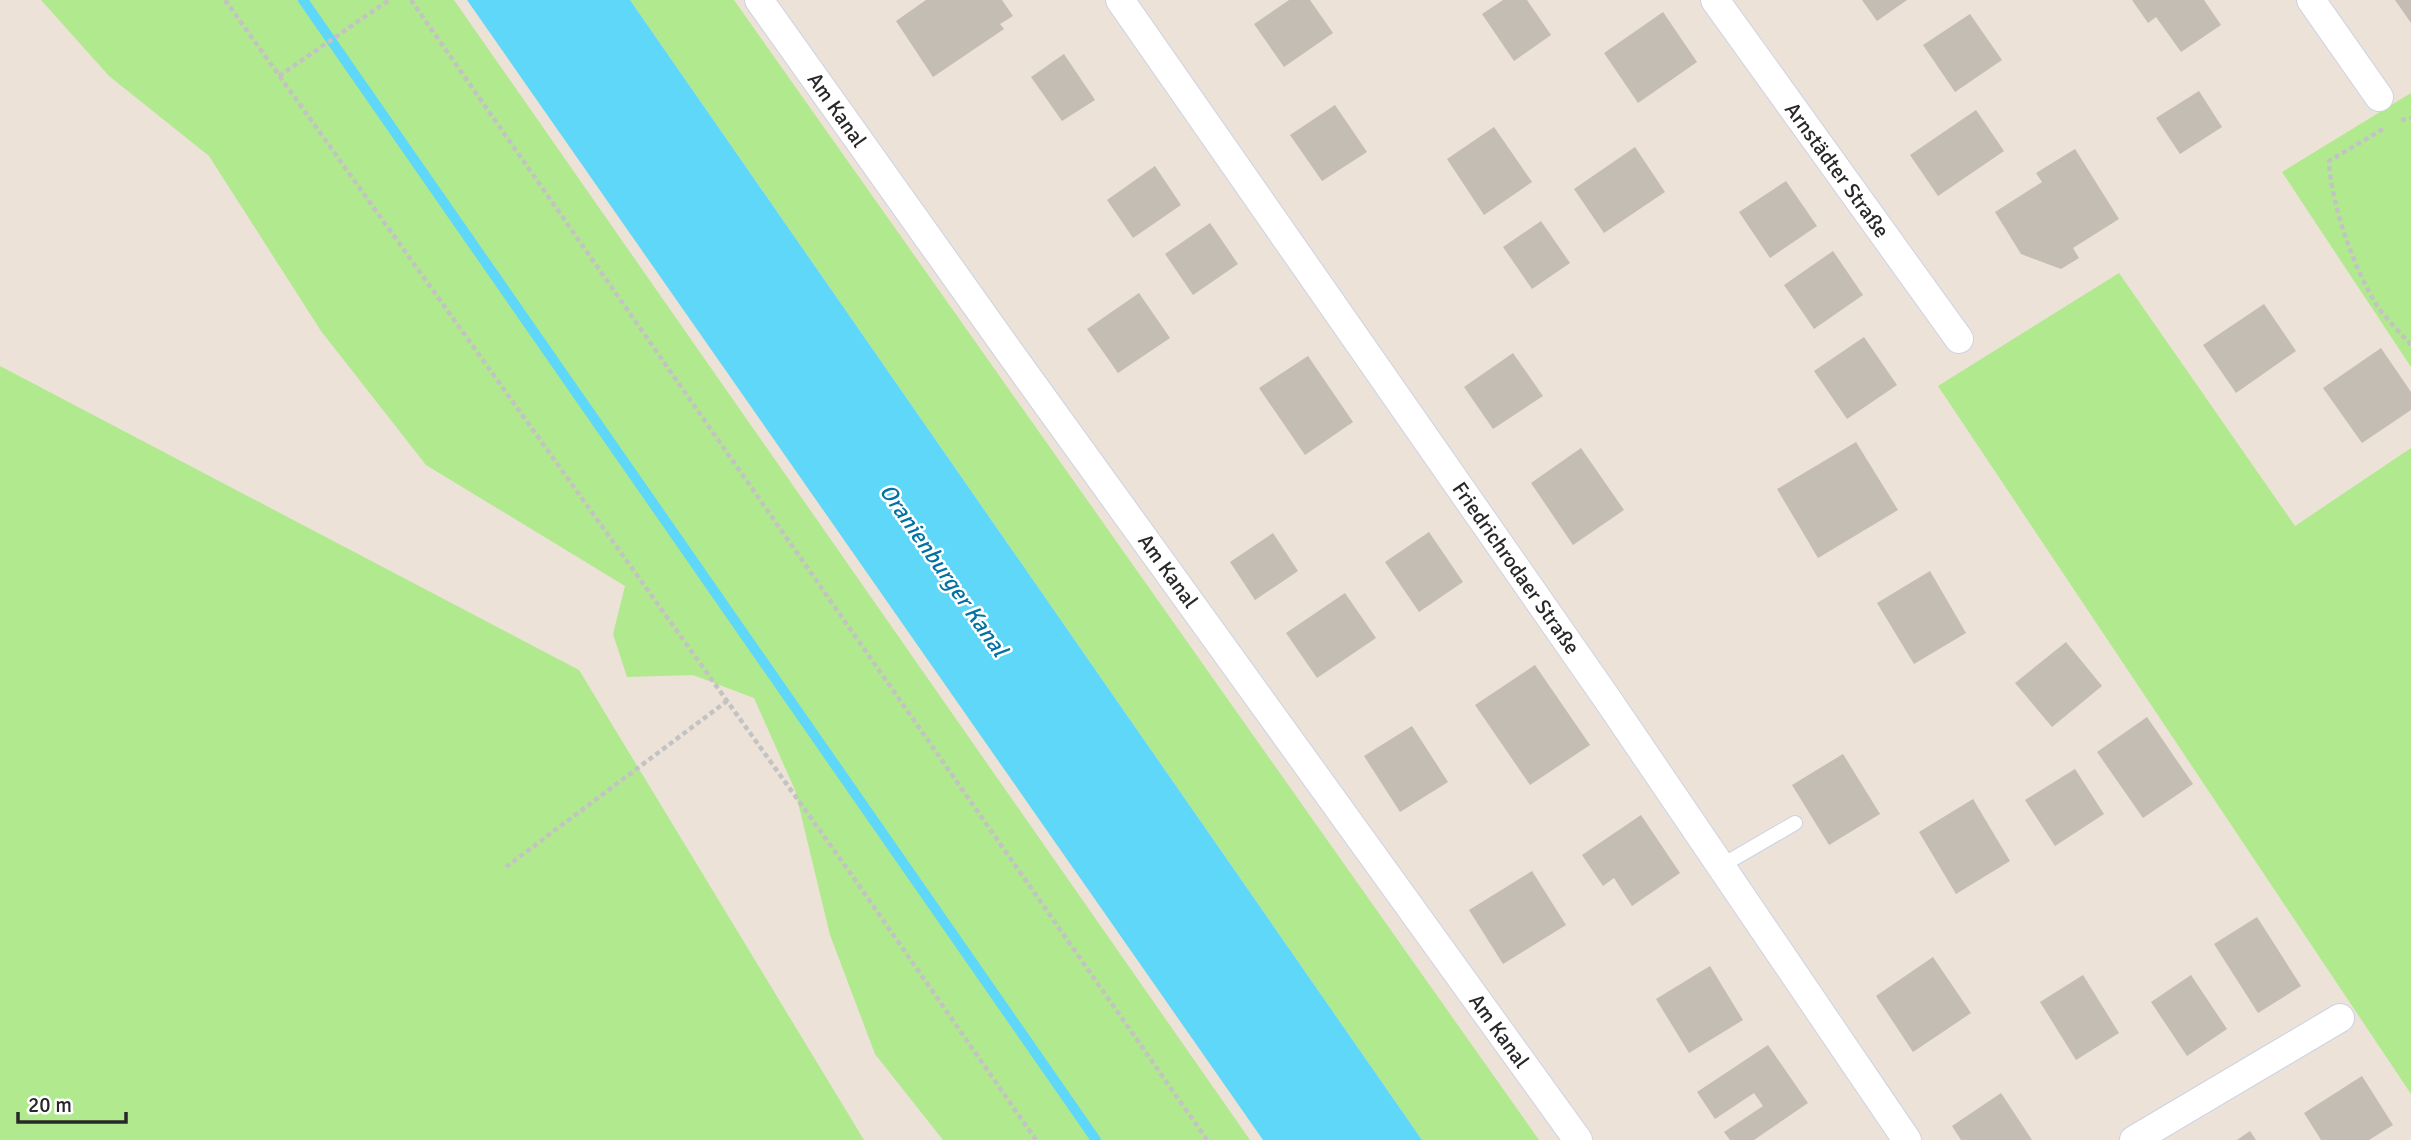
<svg xmlns="http://www.w3.org/2000/svg" width="2411" height="1140" font-family="Signika,sans-serif">
	<rect width="100%" height="100%" fill="#ece2d8"/>
	<g fill="#b1e98e">
		<path d="M41,0h413l796,1140h-307l-68,-86 -45,-119 -35,-145 -41,-92 -61,-23 -66,2 -14,-43 12,-48 -199,-121 -105,-134 -112,-175 -100,-80z"/>
		<path d="M630,0h104l805,1140h-117z"/>
		<path d="M2411,93v274l-129,-195z"/>
		<path d="M2119,273l176,253 116,-78v646l-473,-708z"/>
		<path d="M0,366l579,304 285,470h-864z"/>
	</g>
	<path fill="#5fd7f9" d="M467,0h163l792,1140h-159z"/>
	<g fill="none" stroke-linecap="round" stroke-linejoin="round">
		<path stroke="#5fd7f9" stroke-width="10" d="M303,0l793,1140"/>
	</g>
	<g fill="#c3bdb4">
		<path d="M926,0h76l11,16 -13,8 4,5 -71,48 -37,-56z"/>
		<path d="M1289,0h21l23,33 -49,34 -30,-43z"/>
		<path d="M1503,0h24l24,35 -37,26 -32,-47z"/>
		<path d="M1862,0h45l-30,21z"/>
		<path d="M2132,0h72l17,25 -40,27 -25,-35 -8,6z"/>
		<path d="M2395,0h16v23z"/>
		<path d="M1663,12l34,50 -59,41 -34,-50z"/>
		<path d="M1970,14l32,46 -47,32 -32,-47z"/>
		<path d="M1064,54l31,46 -33,21 -31,-44z"/>
		<path d="M2199,91l23,36 -42,27 -24,-36z"/>
		<path d="M1335,105l32,47 -45,29 -32,-46z"/>
		<path d="M1976,110l28,41 -66,45 -28,-41z"/>
		<path d="M1494,127l38,55 -48,33 -37,-56z"/>
		<path d="M1635,147l30,45 -61,41 -30,-44z"/>
		<path d="M2075,149l44,70 -46,29 6,10 -18,11 -40,-15 -26,-42 47,-30 -6,-9z"/>
		<path d="M1155,166l26,39 -48,33 -26,-38z"/>
		<path d="M1786,181l31,45 -47,32 -31,-46z"/>
		<path d="M1541,221l29,42 -38,26 -29,-42z"/>
		<path d="M1210,223l28,41 -45,31 -28,-41z"/>
		<path d="M1833,251l30,44 -49,34 -30,-44z"/>
		<path d="M1139,293l31,45 -52,35 -31,-44z"/>
		<path d="M2264,304l32,47 -60,42 -33,-48z"/>
		<path d="M1864,337l33,48 -50,34 -33,-48z"/>
		<path d="M2381,348l30,44v18l-49,33 -39,-55z"/>
		<path d="M1513,353l30,43 -50,33 -29,-42z"/>
		<path d="M1308,356l45,66 -48,33 -46,-67z"/>
		<path d="M1856,442l42,68 -80,48 -41,-69z"/>
		<path d="M1581,448l43,62 -51,35 -42,-62z"/>
		<path d="M1429,532l34,50 -44,30 -34,-50z"/>
		<path d="M1273,533l25,38 -43,29 -25,-38z"/>
		<path d="M1930,571l36,62 -52,31 -37,-61z"/>
		<path d="M1345,593l31,45 -59,40 -31,-45z"/>
		<path d="M2066,642l36,44 -50,41 -37,-44z"/>
		<path d="M1535,665l55,80 -60,40 -55,-80z"/>
		<path d="M2147,717l46,67 -50,34 -46,-66z"/>
		<path d="M1412,726l36,56 -48,30 -36,-56z"/>
		<path d="M1843,754l37,60 -51,31 -37,-60z"/>
		<path d="M2075,769l29,45 -49,32 -30,-46z"/>
		<path d="M1973,799l37,62 -54,33 -37,-62z"/>
		<path d="M1641,815l39,58 -48,33 -18,-28 -11,8 -21,-31z"/>
		<path d="M1532,871l34,54 -63,39 -34,-54z"/>
		<path d="M2257,917l44,69 -43,27 -44,-69z"/>
		<path d="M1933,957l38,56 -58,39 -37,-56z"/>
		<path d="M1710,966l33,54 -54,33 -33,-54z"/>
		<path d="M2083,975l36,58 -43,27 -36,-58z"/>
		<path d="M2191,975l36,54 -40,27 -36,-54z"/>
		<path d="M1768,1045l40,58 -54,37h-24l-6,-8 39,-26 -9,-13 -39,26 -18,-27z"/>
		<path d="M2362,1076l31,49 -24,15h-48l-17,-27z"/>
		<path d="M2001,1093l31,47h-71l-9,-14z"/>
		<path d="M2250,1131l6,9h-19z"/>
	</g>
	<g fill="none" stroke-linecap="round" stroke-linejoin="round">
		<defs>
			<path id="service" d="M1721,866l74,-43"/>
			<g id="minor">
				<path d="M759,0l249,350 570,790"/>
				<path d="M1120,0l488,700 299,440"/>
				<path d="M1715,0l244,339"/>
				<path d="M2311,0l68,97"/>
				<path d="M2134,1140l206,-122"/>
			</g>
		</defs>
		<use href="#service" stroke="#cdd2e3" stroke-width="16"/>
		<use href="#minor" stroke="#cdd2e3" stroke-width="30"/>
		<g stroke="#c3c3c3" stroke-width="4.5" stroke-dasharray="5 3.5" stroke-linecap="butt">
			<path d="M225,0l626,874 185,266"/>
			<path d="M411,0l796,1140"/>
			<path d="M279,76l110,-76"/>
			<path d="M2401,120l10,-2"/>
			<path d="M2383,129l-54,32c2,43 24,105 47,143 9,14 24,28 35,41"/>
			<path d="M506,867l221,-166"/>
		</g>
		<use href="#service" stroke="#fff" stroke-width="14"/>
		<use href="#minor" stroke="#fff" stroke-width="28"/>
	</g>
	<g text-anchor="middle" stroke-width="5" stroke-linejoin="round" paint-order="stroke">
		<g font-size="21" fill="#282828" stroke="#fff">
			<text transform="translate(837 110) rotate(55)" y="7">Am Kanal</text>
			<text transform="translate(1837 170) rotate(54)" y="7">Arnstädter Straße</text>
			<text transform="translate(1516 568) rotate(55)" y="7">Friedrichrodaer Straße</text>
			<text transform="translate(1168 571) rotate(54)" y="7">Am Kanal</text>
			<text transform="translate(1499 1031) rotate(54)" y="7">Am Kanal</text>
		</g>
		<g font-size="23" font-style="italic" fill="#0172a3" stroke="#fff">
			<text transform="translate(944 570) rotate(55)" y="8">Oranienburger Kanal</text>
		</g>
	</g>
	<path d="M18 1112v10h108v-10" fill="none" stroke="#282828" stroke-width="3.5"/>
	<text x="28" y="1112" font-size="21" fill="#282828" stroke="#ffffff" stroke-width="5" paint-order="stroke">20 m</text>
</svg>
